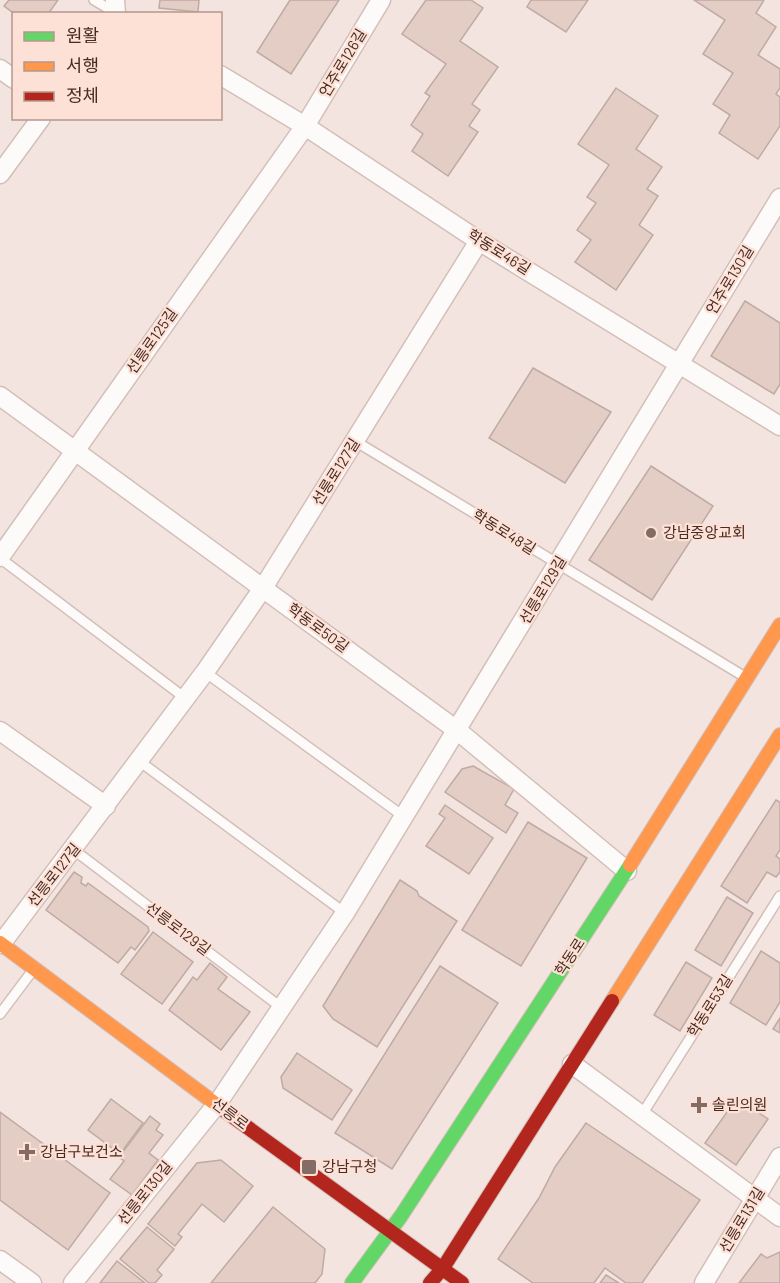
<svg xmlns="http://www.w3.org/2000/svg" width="780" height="1283" font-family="Barlow,'Noto Sans KR',sans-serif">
	<rect width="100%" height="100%" fill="#f4e4df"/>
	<g fill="#e4cdc5" stroke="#beaba4" stroke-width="1.5">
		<path d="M9,0h49l-10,14h-33l-11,-8z"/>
		<path d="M160,0h39l-1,12 -39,-4z"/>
		<path d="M290,0h49l-48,74 -34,-22z"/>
		<path d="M426,0h45l12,8 -23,33 38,26 -26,37 8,6 -11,16 9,6 -30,44 -36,-25 11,-17 -12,-9 19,-29 -5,-3 21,-29 -44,-30z"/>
		<path d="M531,0h57l-22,32 -39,-25z"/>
		<path d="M694,0h70l-8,13 20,14 -18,28 22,14v19l-4,6 4,3v29l-22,33 -39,-26 11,-18 -17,-11 20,-31 -30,-19 22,-34z"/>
		<path d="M616,88l42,28 -22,33 26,18 -15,22 11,7 -19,29 14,10 -37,55 -41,-28 16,-22 -14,-10 19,-27 -9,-6 22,-32 -31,-21z"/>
		<path d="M745,301l35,22v61l-6,10 -63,-38z"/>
		<path d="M533,368l78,44 -46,71 -76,-45z"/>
		<path d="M651,466l62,40 -61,94 -63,-40z"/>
		<path d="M473,766l41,23 -9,16 13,8 -12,20 -61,-41 17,-23z"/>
		<path d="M776,800l4,2v48l-4,6 4,3v13l-4,5 -9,-5 -20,31 -26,-17z"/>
		<path d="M445,805l48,33 -24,36 -43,-28 19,-28 -6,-4z"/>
		<path d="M528,822l59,36 -66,108 -59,-36z"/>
		<path d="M74,872l8,5 -1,6 5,3 2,-3 60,44 1,4 -14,19 -4,-3 -13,16 -72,-53z"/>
		<path d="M400,880l17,11 2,5 38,25 -80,126 -44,-28 -10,-13z"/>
		<path d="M727,897l26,16 -32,53 -26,-16z"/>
		<path d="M153,932l40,30 -31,42 -41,-30z"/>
		<path d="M761,951l19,12v39l-14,23 -36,-22z"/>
		<path d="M686,962l26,16 -32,53 -26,-16z"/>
		<path d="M210,963l17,14 -9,12 32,23 -29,38 -52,-40 24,-33 4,3z"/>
		<path d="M440,966l58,37 -106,166 -57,-36z"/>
		<path d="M780,1018v15l-7,-4z"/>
		<path d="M297,1053l55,37 -20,30 -49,-32 -2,-11z"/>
		<path d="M737,1098l31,21 -32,46 -31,-22z"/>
		<path d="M111,1099l32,24 -23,31 -32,-24z"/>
		<path d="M0,1112l110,81 -42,57 -68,-50z"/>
		<path d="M150,1116l10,8 -4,6 7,5 -14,18 9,7 -26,35 -22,-16 14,-18 -5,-4z"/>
		<path d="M586,1123l114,77 -58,83h-16l-21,-15 -11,15h-61l-35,-24 41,-61 16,-31z"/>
		<path d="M221,1160l32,26 -29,36 -22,-18 -24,30 4,3 -7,9 -27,-22 49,-61z"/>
		<path d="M273,1207l52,42 -3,25 -7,9h-104z"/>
		<path d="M147,1227l27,22 -17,21 5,5 -7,8h-6l-29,-24z"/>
		<path d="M780,1252v31h-41l22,-29 6,4z"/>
		<path d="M117,1261l28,22h-45z"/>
		<path d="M606,1275l13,8h-19z"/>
	</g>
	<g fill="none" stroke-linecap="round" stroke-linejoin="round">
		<defs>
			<g id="lane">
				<path d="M94,0l22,13"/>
				<path d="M355,441l390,236"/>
				<path d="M0,558l185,140"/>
				<path d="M205,672l198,144"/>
				<path d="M139,761l206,152"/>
				<path d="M74,850l208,158"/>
				<path d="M0,1014l33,-44"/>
				<path d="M641,1116l139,-220"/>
			</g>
			<g id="street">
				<path d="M115,0l1,14"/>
				<path d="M0,69l14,10"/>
				<path d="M220,75l85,51 174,115 301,185"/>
				<path d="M0,174l41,-56"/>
				<path d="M0,396l458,335 169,140"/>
				<path d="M0,557l305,-431 76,-126"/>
				<path d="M0,731l106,75"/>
				<path d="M1,944l204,-272 58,-84 216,-347"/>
				<path d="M572,1064l208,153"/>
				<path d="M0,1260l32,23"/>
				<path d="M73,1283l144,-179 128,-191 435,-715"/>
				<path d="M704,1283l76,-126"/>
			</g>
			<path id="fast" d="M352,1283l49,-67 229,-351"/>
			<g id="slow">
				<path d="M630,865l150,-240"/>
				<path d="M0,943l225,168"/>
				<path d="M612,1001l168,-266"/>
			</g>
			<g id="jam">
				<path d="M225,1111l237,172"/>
				<path d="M430,1283l13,-15 169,-267"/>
			</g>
		</defs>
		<use href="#lane" stroke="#d3bfb9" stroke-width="12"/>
		<use href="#street" stroke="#d3bfb9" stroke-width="21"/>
		<use href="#fast" stroke="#d3bfb9" stroke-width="16"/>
		<use href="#slow" stroke="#d3bfb9" stroke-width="16"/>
		<use href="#jam" stroke="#d3bfb9" stroke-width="16"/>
		<use href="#lane" stroke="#fdfbfa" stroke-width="9"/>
		<use href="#street" stroke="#fdfbfa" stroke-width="18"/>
		<use href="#fast" stroke="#63d668" stroke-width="14"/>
		<use href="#slow" stroke="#ff974d" stroke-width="14"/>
		<use href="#jam" stroke="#b3261e" stroke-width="14"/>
	</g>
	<g fill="#846c65" stroke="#fde0d6" stroke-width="2">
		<circle cx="651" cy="533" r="6"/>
		<path d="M696 1096h6v6h6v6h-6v6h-6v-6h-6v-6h6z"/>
		<path d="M24 1143h6v6h6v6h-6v6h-6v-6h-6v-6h6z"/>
		<rect x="301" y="1159" width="16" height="16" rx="3"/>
	</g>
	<g text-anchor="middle" stroke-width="4.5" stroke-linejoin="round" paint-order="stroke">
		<g font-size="15" fill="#472c23" stroke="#fde0d6">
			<text transform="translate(343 63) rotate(-59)" y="5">언주로126길</text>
			<text transform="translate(499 252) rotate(32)" y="5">학동로46길</text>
			<text transform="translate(730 280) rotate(-59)" y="5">언주로130길</text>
			<text transform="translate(152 341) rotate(-55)" y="5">선릉로125길</text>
			<text transform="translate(336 472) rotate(-58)" y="5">선릉로127길</text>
			<text transform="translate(504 532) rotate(32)" y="5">학동로48길</text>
			<text transform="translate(543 590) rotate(-59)" y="5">선릉로129길</text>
			<text transform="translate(318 628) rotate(36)" y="5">학동로50길</text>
			<text transform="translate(54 875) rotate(-52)" y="5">선릉로127길</text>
			<text transform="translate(178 929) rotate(37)" y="5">선릉로129길</text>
			<text transform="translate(570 957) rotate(-57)" y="5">학동로</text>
			<text transform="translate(710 1006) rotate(-58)" y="5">학동로53길</text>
			<text transform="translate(230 1114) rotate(37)" y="5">선릉로</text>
			<text transform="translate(145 1193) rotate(-51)" y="5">선릉로130길</text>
			<text transform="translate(742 1220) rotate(-59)" y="5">선릉로131길</text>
		</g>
		<g font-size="15" fill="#472c23" stroke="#fde0d6" text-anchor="start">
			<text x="663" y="538">강남중앙교회</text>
			<text x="712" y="1110">솔린의원</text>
			<text x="40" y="1157">강남구보건소</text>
			<text x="322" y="1172">강남구청</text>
		</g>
	</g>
	<rect x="12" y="12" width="210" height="108" fill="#fde0d6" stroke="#b4988e" stroke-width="1.5"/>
	<rect x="24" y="32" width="30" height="9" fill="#63d668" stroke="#b4988e" stroke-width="1.5"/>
	<text x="66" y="42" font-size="18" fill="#472c23">원활</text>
	<rect x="24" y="62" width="30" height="9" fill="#ff974d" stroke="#b4988e" stroke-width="1.5"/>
	<text x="66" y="72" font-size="18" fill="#472c23">서행</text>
	<rect x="24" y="92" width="30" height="9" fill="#b3261e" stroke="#b4988e" stroke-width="1.5"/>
	<text x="66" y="102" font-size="18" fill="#472c23">정체</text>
</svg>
